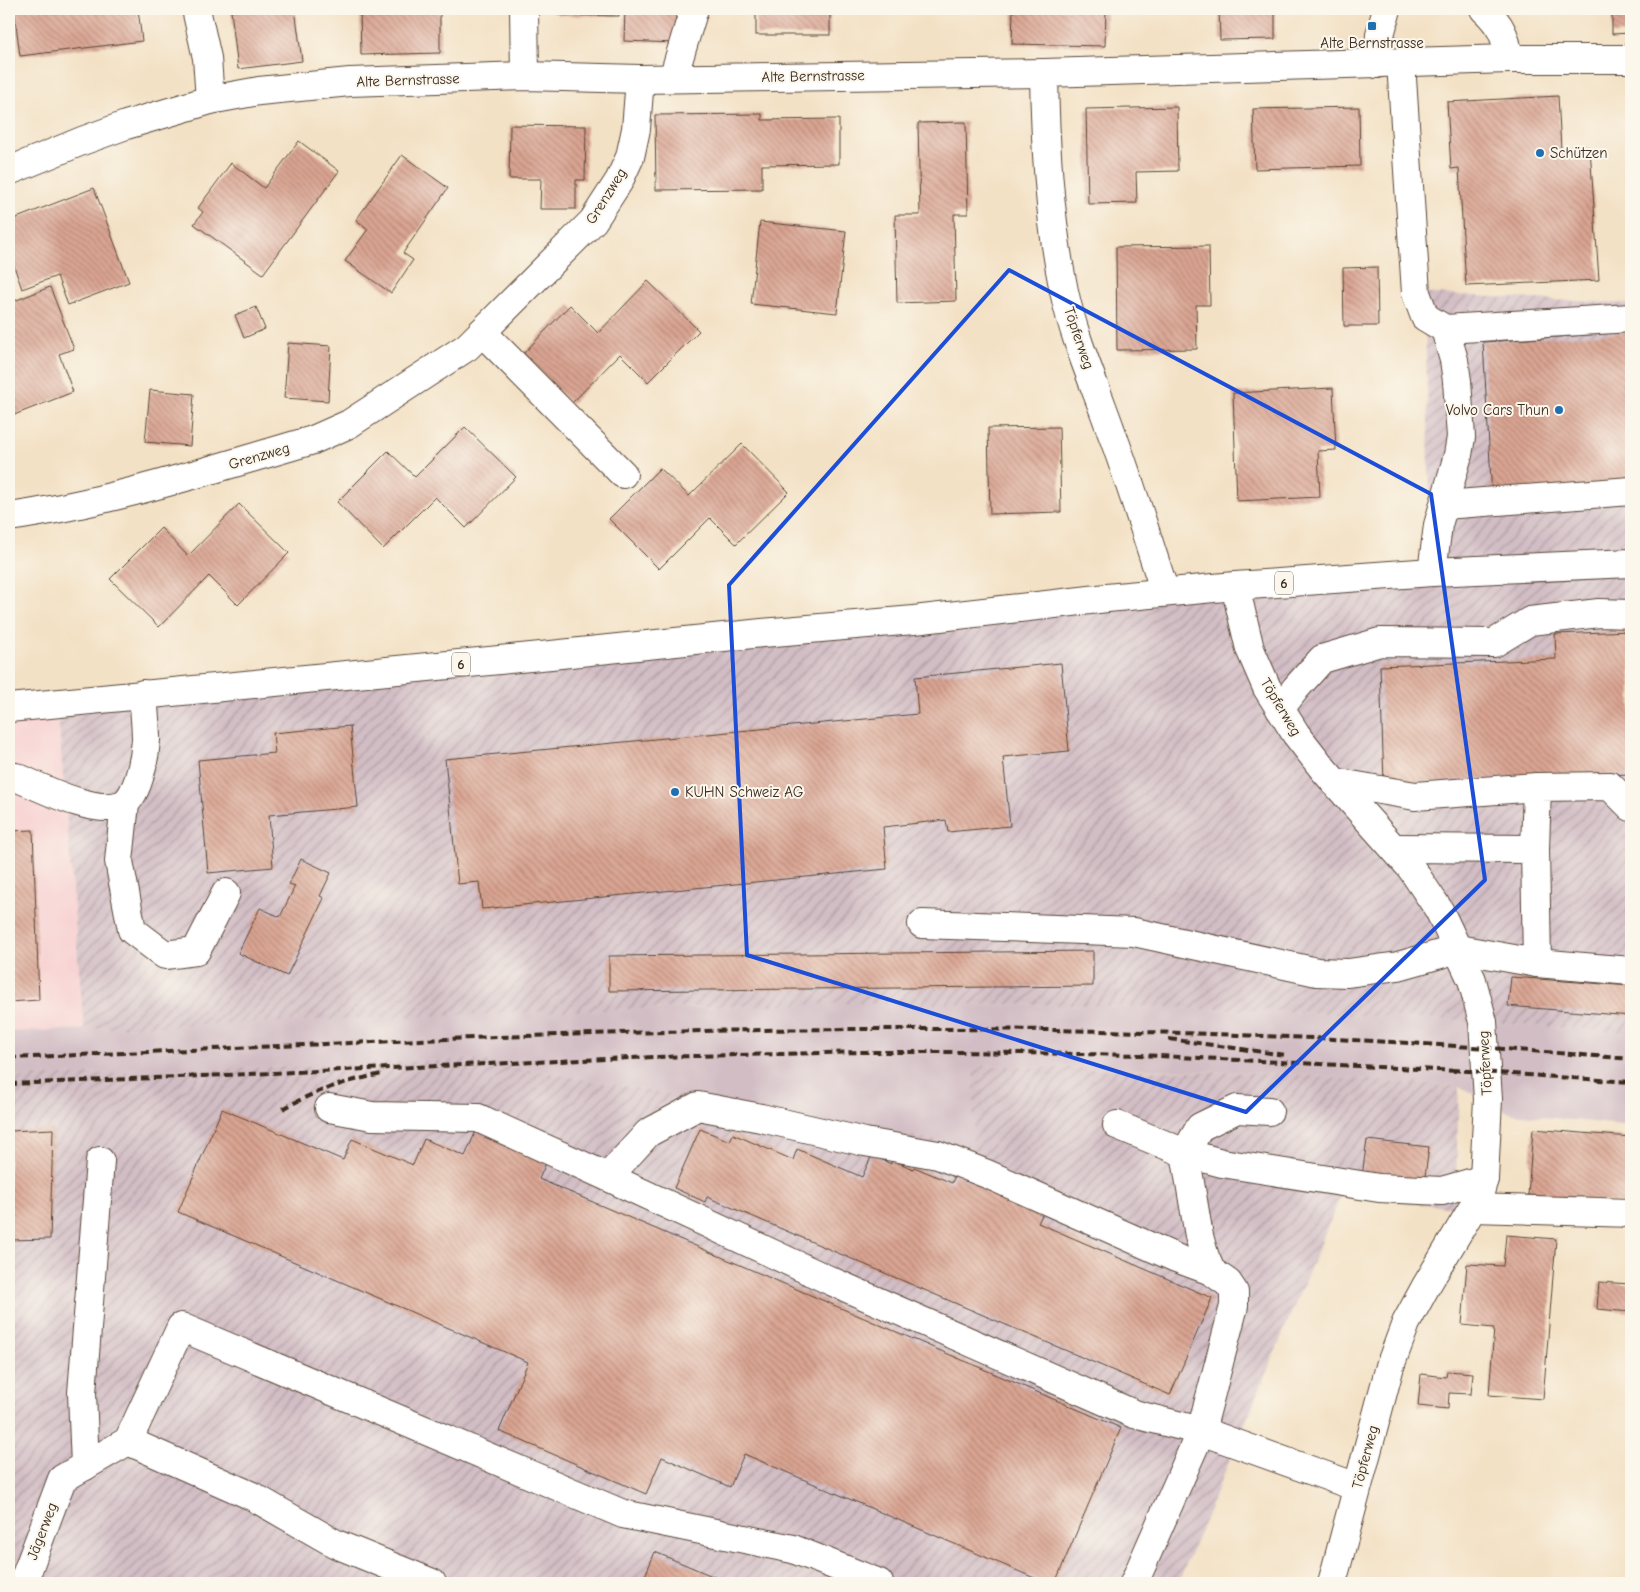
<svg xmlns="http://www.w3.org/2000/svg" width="1640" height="1592" font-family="'Comic Neue',sans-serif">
	<defs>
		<pattern id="industrial-furrows" width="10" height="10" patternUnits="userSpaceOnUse" patternTransform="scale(1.25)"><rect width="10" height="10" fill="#d2bdc5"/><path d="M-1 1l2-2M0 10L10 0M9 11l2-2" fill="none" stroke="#ac9a9f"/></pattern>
		<pattern id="building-back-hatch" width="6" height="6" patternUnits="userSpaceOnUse" patternTransform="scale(1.25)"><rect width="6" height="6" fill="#daa492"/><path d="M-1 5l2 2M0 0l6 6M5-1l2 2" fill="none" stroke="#b28677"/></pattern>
	</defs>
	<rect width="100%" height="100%" fill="#fbf7ec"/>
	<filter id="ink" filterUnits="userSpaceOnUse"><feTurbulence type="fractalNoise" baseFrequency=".02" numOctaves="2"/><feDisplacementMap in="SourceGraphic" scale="10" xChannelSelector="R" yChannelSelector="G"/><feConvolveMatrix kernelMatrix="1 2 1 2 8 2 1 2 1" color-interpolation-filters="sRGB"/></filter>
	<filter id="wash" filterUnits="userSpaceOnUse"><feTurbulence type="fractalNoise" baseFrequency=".0096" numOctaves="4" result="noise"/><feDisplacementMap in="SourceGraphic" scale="20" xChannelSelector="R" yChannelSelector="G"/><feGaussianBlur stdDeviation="1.12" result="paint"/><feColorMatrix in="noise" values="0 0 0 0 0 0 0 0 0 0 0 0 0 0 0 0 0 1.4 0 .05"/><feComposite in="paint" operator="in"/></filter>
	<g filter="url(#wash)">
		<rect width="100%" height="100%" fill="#f3e1c5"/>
		<path fill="#f7cfd0" d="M57,702l27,327 -75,3v-324z"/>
		<g fill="url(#industrial-furrows)">
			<path d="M1416,293l215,11v729l-148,-11 -210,-11 -206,-6 -102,-1 -268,3 -613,22 -27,-327 1375,-131 -7,-254z"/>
			<path d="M469,1059l503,87 2,-81 307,9 178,12 -4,122 -114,-13 -163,388h-1169v-506z"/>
		</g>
		<path fill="#d2bdc5" d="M857,1003l210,2 206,6 210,11 148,11v93l-119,-12 -53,-28 -178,-12 -144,-5 -163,-4 -1,81 -504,-87 -460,18v-45l528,-20z"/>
		<g id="blocks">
			<g fill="url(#building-back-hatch)">
				<path d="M14,9h124l4,32 -122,15z"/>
				<path d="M250,9h45l7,52 -64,8 -7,-58z"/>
				<path d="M360,9h80v44l-79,2z"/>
				<path d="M558,9h61v7l-61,-1z"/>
				<path d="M625,9h51l-1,34 -51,-2z"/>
				<rect x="756" y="9" width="74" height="26"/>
				<path d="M1013,9h93l-1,37 -93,-2z"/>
				<path d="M1219,9h56v30l-55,1z"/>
				<path d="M1612,9h19v24l-19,1z"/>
				<path d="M1558,96l3,54 29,-2 9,132 -133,6 -7,-118 -8,1 -4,-67z"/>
				<path d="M1177,107l1,64 -42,1 1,31 -49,1 -2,-95z"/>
				<path d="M1359,107l1,59 -105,3 -2,-60z"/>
				<path d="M762,114v6l77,-1v45l-77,1v24l-106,1 -1,-75z"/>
				<path d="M966,122l2,92h-14l2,87 -59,2 -2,-88h25l-2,-92z"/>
				<path d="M510,125l76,1 -1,54h-9v29h-36l1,-30h-32z"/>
				<path d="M299,141l40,30 -76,103 -69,-50 9,-12 -5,-4 33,-45 33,25z"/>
				<path d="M402,155l46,33 -45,65 10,7 -22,33 -46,-32 23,-32 -12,-9z"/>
				<path d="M94,188l35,94 -61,23 -11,-29 -35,13 -13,-37v-31z"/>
				<path d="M760,222l86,9 -9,82 -86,-9z"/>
				<path d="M1209,246l1,59h-14l1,44 -80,1 -1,-103z"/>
				<path d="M1377,267l1,59h-34l-1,-58z"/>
				<path d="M648,281l51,50 -51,51 -28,-28 -49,50 -50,-48 49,-51 28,28z"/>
				<path d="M50,287l24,62 -15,5 14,38 -64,25v-114z"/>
				<path d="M256,307l9,22 -21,9 -9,-23z"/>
				<path d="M1631,332v145l-60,15 -79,5 -9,-155z"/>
				<path d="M288,343l43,3 -3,55 -44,-3z"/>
				<path d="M1333,388l3,62 -18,1 2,46 -83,4 -4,-108z"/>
				<path d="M150,390l44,4 -4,52 -45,-4z"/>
				<path d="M465,427l51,50 -50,51 -31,-31 -52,52 -46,-47 51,-51 27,26z"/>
				<path d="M1059,427l2,85 -71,2 -2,-86z"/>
				<path d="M742,444l47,48 -53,52 -26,-26 -51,51 -50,-50 51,-51 29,28z"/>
				<path d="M239,504l50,49 -51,52 -29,-29 -50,51 -49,-48 51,-51 27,28z"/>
				<path d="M1631,631v143l-247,9 -4,-117 176,-7 -1,-25z"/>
				<path d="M1061,663l8,88 -66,6 7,69 -62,6 -2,-12 -63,7 4,42 -405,40 -3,-27 -21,2 -13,-125 473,-45 -3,-37z"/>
				<path d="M350,726l8,81 -89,8 4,52 -65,6 -10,-113 77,-7 -2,-20z"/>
				<path d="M33,830l6,170 -30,2v-171z"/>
				<path d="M301,859l30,14 -11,23 4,2 -37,78 -49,-23 22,-45 20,9 15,-31 -6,-2z"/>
				<path d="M1093,951v35l-484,5v-35z"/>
				<path d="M1511,977l120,9v30l-123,-10z"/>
				<path d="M222,1109l121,51 9,-21 61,26 11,-26 41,17 11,-25 71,30 -8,18 582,249 -66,155h-9l-302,-129 -14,33 -68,-30 -16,37 -147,-63 29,-69 -350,-150z"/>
				<path d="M53,1129l-3,110 -41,1v-109z"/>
				<path d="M700,1129l30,12 3,-7 60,26 4,-11 65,28 10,-22 19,9 1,-4 21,9 1,-2 38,16 3,-8 88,38 -5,10 174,75 -42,97 -463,-198 -2,5 -31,-14z"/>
				<path d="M1533,1129l98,8v67l-103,-9z"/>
				<path d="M1367,1140l62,7 -5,37 -62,-8z"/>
				<path d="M1506,1235l50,4 -13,160 -54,-4 5,-67 -32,-3 5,-61 36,2z"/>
				<path d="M1599,1282l32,2v28l-34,-3z"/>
				<path d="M1447,1371l26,2 -2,21 -22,-1 -1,16 -30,-3 3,-32 25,3z"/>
				<path d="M655,1552l74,31h-87z"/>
			</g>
		</g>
	</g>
	<g filter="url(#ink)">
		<use href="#blocks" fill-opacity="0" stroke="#574537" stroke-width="1"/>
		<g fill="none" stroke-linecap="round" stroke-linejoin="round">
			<defs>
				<g id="minor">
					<path d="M196,9l11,49 3,42"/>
					<path d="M524,9l1,67"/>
					<path d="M1484,9c17,16 22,27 25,50"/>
					<path d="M1401,63l15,230 9,24 20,12 9,31 3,21 4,56 -3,18 -20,70 -6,47"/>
					<path d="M1377,64l3,-29 7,-26"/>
					<path d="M1044,73c1,72 5,147 20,218 10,48 31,94 47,140 20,53 36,107 54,161"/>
					<path d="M673,78l21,-69"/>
					<path d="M9,171l73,-30 44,-16 84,-25 49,-9 91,-9 175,-6 115,3 404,-6 465,-14h122"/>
					<path d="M1445,329l186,-11"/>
					<path d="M482,332l141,142"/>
					<path d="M1444,505l187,-14"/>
					<path d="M9,517c103,-15 203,-48 304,-77l36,-16 118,-77 126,-126 26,-40 11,-24 6,-28 4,-50"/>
					<path d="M1235,586l15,63 17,39 29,46 28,36 87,98 28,42 33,70 11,42 5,77 -4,80 -6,20 -52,87 -20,37 -16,43 -58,217"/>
					<path d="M1280,709l16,-21 26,-29 58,-17 114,1 36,-22 69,-8 32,1"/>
					<path d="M9,776l7,1c26,11 78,38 105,28 17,-6 24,-49 25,-65 0,-15 -2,-31 -3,-46"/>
					<path d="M1334,782l81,14 122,-9"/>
					<path d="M125,803l-6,58 13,69 33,25 31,-4 30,-58"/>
					<path d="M1394,848l141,1 2,114"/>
					<path d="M1535,849l2,-62 73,-1 21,21"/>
					<path d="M922,924l212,8 183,40 31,1 50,-7 60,-17 79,14 94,8"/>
					<path d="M329,1108l43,8 106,2 130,59 223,104 303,133 67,17 156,56"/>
					<path d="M1117,1125l68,28 37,10 157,25 63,3 42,-12"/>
					<path d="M608,1177l40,-44 50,-27 63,12 104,24 73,13 49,19 189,84 35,13"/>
					<path d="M1473,1208l158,5"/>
					<path d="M128,1441l124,55 84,48 96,39"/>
					<path d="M85,1466l-3,-73 18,-232"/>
					<path d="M23,1583l39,-104 66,-38 53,-114 442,187 170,35 86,34"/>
					<path d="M1134,1583l67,-152 33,-125v-14l-6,-9 -17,-12 -6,-14 -6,-21 -14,-83 15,-26 37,-18 32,2"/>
				</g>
				<path id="major" d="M9,708l542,-53 211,-22 152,-13 193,-22 128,-12 197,-14 199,-9"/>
			</defs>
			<use href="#minor" stroke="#574537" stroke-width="30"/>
			<use href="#major" stroke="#574537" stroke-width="30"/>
			<use href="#minor" stroke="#fff" stroke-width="28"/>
			<use href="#major" stroke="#fff" stroke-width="28"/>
			<g stroke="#3b2a1e" stroke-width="4" stroke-dasharray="8 4" stroke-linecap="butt">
				<path d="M1169,1039l116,16"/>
				<path d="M9,1058c285,-12 571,-28 856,-29 256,-1 512,8 766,30"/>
				<path d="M1452,1070l179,12"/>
				<path d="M9,1084l645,-27 209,-5h96l181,3 318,16"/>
				<path d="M283,1109c31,-18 63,-28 99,-35"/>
			</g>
		</g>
	</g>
	<path fill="none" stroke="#1d4ed8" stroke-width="4" stroke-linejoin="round" d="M1009,270l422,224 54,386 -239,232 -499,-157 -18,-370z"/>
	<g fill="#1f6fb2" stroke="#fbf7ec" stroke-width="2">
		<rect x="1367" y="21" width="10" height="10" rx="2.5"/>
		<circle cx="1540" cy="153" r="5"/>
		<circle cx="1559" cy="410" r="5"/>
		<circle cx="675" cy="792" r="5"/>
	</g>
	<g text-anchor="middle" stroke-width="4" stroke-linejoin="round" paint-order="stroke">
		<g fill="#fbf7ec" stroke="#75685c" stroke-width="1">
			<rect x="1275" y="571.5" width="18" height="23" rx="4"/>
			<rect x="452" y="652.5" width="18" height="23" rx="4"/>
		</g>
		<g font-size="14" font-weight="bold" fill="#3b2a1e">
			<text x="1284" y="588">6</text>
			<text x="461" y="669">6</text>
		</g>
		<g font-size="15" fill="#3b2a1e" stroke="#fbf7ec" text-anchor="start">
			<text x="1372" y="48" text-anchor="middle">Alte Bernstrasse</text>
			<text x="1550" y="158">Schützen</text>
			<text x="1549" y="415" text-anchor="end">Volvo Cars Thun</text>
			<text x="685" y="797">KUHN Schweiz AG</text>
		</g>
		<g font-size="15" fill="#3b2a1e" stroke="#fbf7ec">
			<text transform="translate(813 76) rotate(-1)" y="5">Alte Bernstrasse</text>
			<text transform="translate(408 80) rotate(-2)" y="5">Alte Bernstrasse</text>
			<text transform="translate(606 196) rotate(-58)" y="5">Grenzweg</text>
			<text transform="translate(1079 338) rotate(71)" y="5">Töpferweg</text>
			<text transform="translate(259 456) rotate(-16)" y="5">Grenzweg</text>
			<text transform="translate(1281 707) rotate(59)" y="5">Töpferweg</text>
			<text transform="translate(1485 1063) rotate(-93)" y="5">Töpferweg</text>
			<text transform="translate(1365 1457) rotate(-75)" y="5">Töpferweg</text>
			<text transform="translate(42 1531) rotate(-69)" y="5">Jägerweg</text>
		</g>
	</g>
	<rect width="1640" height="1592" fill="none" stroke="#fbf7ec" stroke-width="30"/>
</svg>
